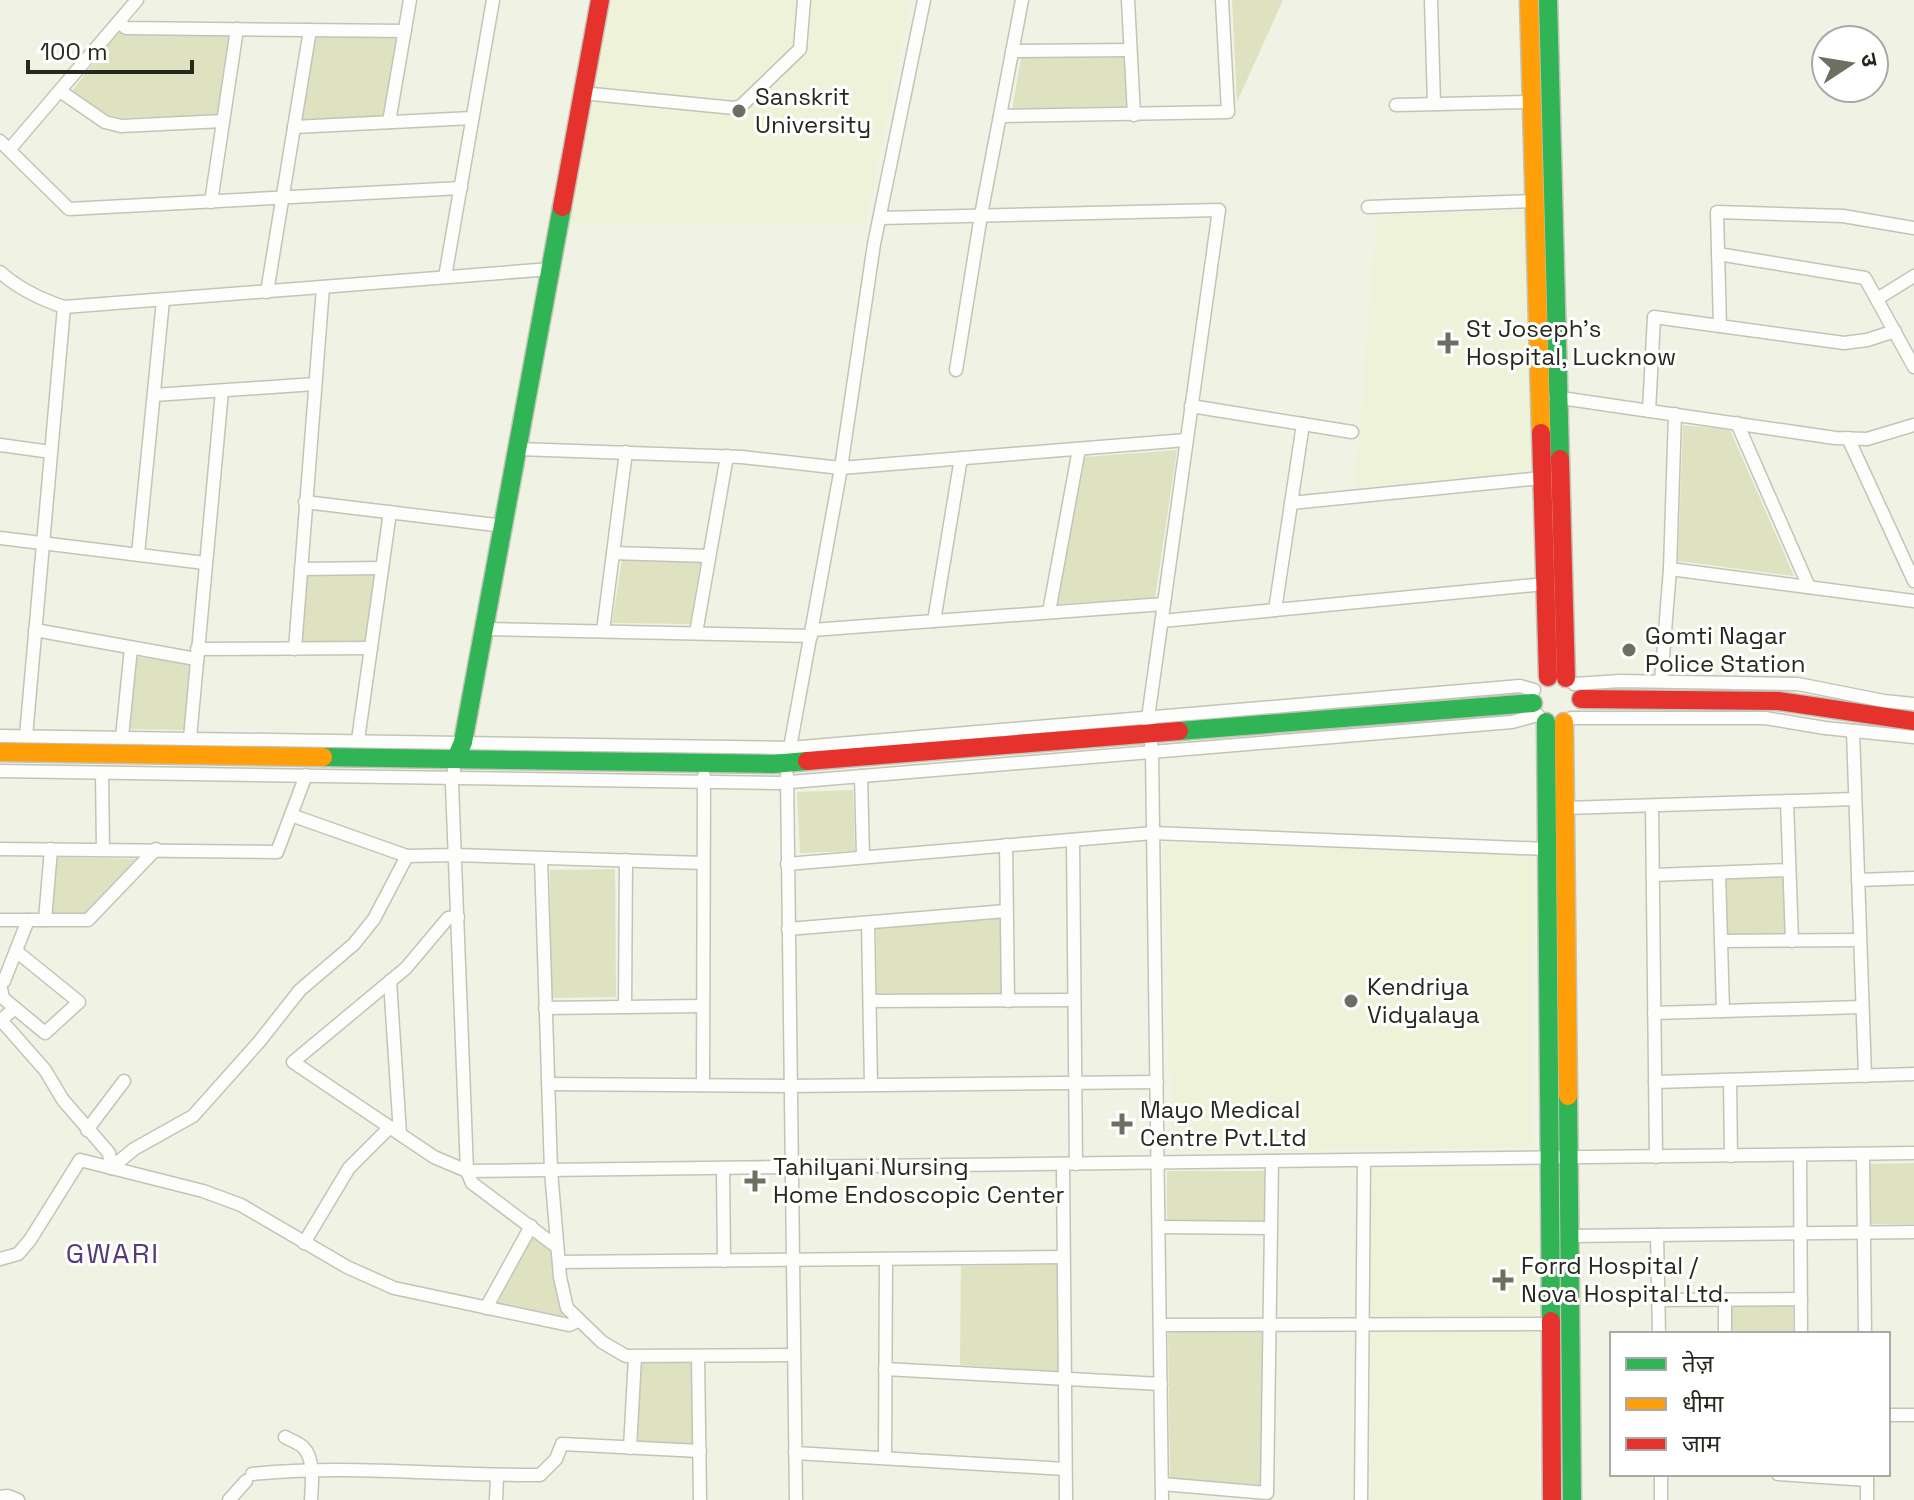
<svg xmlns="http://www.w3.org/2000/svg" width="1914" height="1500" font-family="'Space Grotesk','Noto Sans Devanagari',sans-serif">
	<rect width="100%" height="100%" fill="#f0f2e3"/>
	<g fill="#eef2d8">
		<path d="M609,0h302l-45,223 -298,1z"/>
		<path d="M1526,210l6,261 -177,17 22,-272z"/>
		<path d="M1164,843l370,13 -1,291 -361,5z"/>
		<path d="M1370,1170h166l1,330h-166z"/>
	</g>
	<g fill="#dee2c0">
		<path d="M1232,0h51l-46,102z"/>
		<path d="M118,32l113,3 -13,80 -98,3 -20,-6 -28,-21z"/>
		<path d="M315,36l81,1 -13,80 -81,3z"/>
		<path d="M1124,56l2,53 -114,1 9,-52z"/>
		<path d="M1683,425l47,5 64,146 -116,-15z"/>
		<path d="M1177,450l-22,148 -97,6 26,-147z"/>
		<path d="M622,560l79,2 -11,62 -78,-1z"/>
		<path d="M307,574l71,1 -11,66 -65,1z"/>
		<path d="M135,657l56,6 -6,67 -58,-1z"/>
		<path d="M853,790l2,61 -55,2 -3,-61z"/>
		<path d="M58,857l78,2 -51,55h-34z"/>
		<path d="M615,869l1,128 -65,1 -1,-128z"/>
		<path d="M1784,877l1,58 -59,1 -1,-58z"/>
		<path d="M1002,918l2,76 -127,2 -1,-68z"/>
		<path d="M1914,1163v61h-44v-60z"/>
		<rect x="1167" y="1171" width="99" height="55"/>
		<path d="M532,1233l19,15 3,32 9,37 -69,-14z"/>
		<path d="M1059,1264v108l-99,-7 1,-99z"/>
		<path d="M1729,1304l64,1v29h-64z"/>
		<path d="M1168,1330h95l-2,155 -91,-7z"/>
		<path d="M639,1363h54l-1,84 -57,-5z"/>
	</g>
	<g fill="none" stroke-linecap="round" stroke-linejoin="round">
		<defs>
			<g id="street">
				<path d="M1128,0l6,115"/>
				<path d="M1431,0l3,104"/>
				<path d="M119,22l7,6 279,3"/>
				<path d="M1012,51l118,-1"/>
				<path d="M60,91l45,31 16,4 102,-5"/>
				<path d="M582,93l152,15 7,-2 59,-57 4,-49"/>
				<path d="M1396,105l135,-3"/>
				<path d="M1000,116l228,-4 -6,-112"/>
				<path d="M389,122l21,-122"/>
				<path d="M294,127l178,-9"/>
				<path d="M0,141l69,68 392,-21"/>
				<path d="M9,150l128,-150"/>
				<path d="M211,202l26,-173"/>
				<path d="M1368,207l165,-6"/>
				<path d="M880,218l339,-8 -71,508 4,34 10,748"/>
				<path d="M1718,254l147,24 49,89"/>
				<path d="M0,272c19,17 40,27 64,35l487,-38"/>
				<path d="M445,277l48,-277"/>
				<path d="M267,292l43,-262"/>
				<path d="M1877,299l37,-23"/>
				<path d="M1720,326l-3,-114 126,4 71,12"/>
				<path d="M956,370l25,-155 41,-215"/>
				<path d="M154,395l161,-11"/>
				<path d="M1554,397l281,41 32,1 47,-14"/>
				<path d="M1191,406l161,26"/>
				<path d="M1649,411l5,-94 190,26 23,-3 28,-9"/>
				<path d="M1737,423l72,164"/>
				<path d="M1848,438l66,143"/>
				<path d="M0,445l51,7"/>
				<path d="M519,449l223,8 99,11 345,-28"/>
				<path d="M305,502l199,24"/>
				<path d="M1291,503l250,-25"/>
				<path d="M0,538l205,25"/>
				<path d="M613,553l96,3"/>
				<path d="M138,554l25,-254"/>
				<path d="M301,569l81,-1"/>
				<path d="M1670,569l244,32"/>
				<path d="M1275,610l28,-186"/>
				<path d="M1049,612l30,-163"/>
				<path d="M934,621l27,-163"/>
				<path d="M1162,621l383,-37"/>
				<path d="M485,629l326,7"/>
				<path d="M35,630l161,29"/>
				<path d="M812,630l352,-26"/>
				<path d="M603,631l23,-179"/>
				<path d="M696,633l31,-177"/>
				<path d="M197,649l174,-1"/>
				<path d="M295,649l28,-362"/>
				<path d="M1661,681l9,-112 5,-155"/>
				<path d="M1574,684l46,-3 178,3 86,17 30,3"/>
				<path d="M1571,718h194l60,10 89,9"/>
				<path d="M1853,731l12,345"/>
				<path d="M0,736l790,12 730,-62 14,4"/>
				<path d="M26,736l38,-429"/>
				<path d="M122,737l9,-89"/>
				<path d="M190,738l32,-347"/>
				<path d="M358,740l32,-228"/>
				<path d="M789,753l52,-285 33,-224 50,-244"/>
				<path d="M454,770l-2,14 15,387 5,12 85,64"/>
				<path d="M0,771l778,12 734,-61 26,-7"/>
				<path d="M102,773l1,76"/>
				<path d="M787,775l9,725"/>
				<path d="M861,776l2,81"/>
				<path d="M1787,801l5,140"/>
				<path d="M1652,807l4,350"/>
				<path d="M1565,808l290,-9"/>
				<path d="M291,815l116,41 48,-1 248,8"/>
				<path d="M1073,840l3,324"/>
				<path d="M1006,845l2,156"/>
				<path d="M0,849l277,3 29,-77"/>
				<path d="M541,858l10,313 9,106 7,31 35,34 24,14 167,-1"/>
				<path d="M787,864l366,-31 393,16"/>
				<path d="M1719,873l4,138"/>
				<path d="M1653,875l136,-5"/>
				<path d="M1858,880l56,-2"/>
				<path d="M458,917l-10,1 -42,50 -113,94 141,95 33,14 1447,-18"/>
				<path d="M0,920h88l68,-71"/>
				<path d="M45,920l6,-71"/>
				<path d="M868,923l3,162"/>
				<path d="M788,929l218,-18"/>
				<path d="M1721,941l139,-1"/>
				<path d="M0,981h4l24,-61"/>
				<path d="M390,981l10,153"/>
				<path d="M0,984l3,14 42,35 34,-31 -63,-51"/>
				<path d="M870,1001l204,-1"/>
				<path d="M625,1007l1,-147"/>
				<path d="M15,1008l-14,12 44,50 18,30 46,53 2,15"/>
				<path d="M545,1008l158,-2"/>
				<path d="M1654,1013l208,-6"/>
				<path d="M1730,1080l1,76"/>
				<path d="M1655,1082l259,-8"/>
				<path d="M548,1084l241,2 368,-4"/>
				<path d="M703,1085l1,-309"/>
				<path d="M87,1130l37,-49"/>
				<path d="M1863,1154l2,180"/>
				<path d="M1800,1155l1,179"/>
				<path d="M1063,1164l3,336"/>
				<path d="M111,1168l23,-19 59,-33 66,-74 41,-52 54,-46 20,-25 33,-63"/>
				<path d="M723,1168l1,93"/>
				<path d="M1159,1227l111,1"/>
				<path d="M1657,1235l2,99"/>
				<path d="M1570,1236l344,-4"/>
				<path d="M304,1243l45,-75 41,-41"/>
				<path d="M0,1259l18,-5 12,-14 50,-80 123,31 38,14 106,62 47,21 175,37 9,-4"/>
				<path d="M559,1262l504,-5"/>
				<path d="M1658,1300l143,-1"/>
				<path d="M1725,1300v34"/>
				<path d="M486,1308l45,-82"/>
				<path d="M1160,1325l390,-1"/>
				<path d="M698,1356l2,144"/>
				<path d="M885,1369l276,15"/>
				<path d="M1888,1415h26"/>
				<path d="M285,1437c5,3 14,6 18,10 12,12 9,37 8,53"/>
				<path d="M630,1448l5,-91"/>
				<path d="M795,1453l270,16"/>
				<path d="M885,1458l1,-199"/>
				<path d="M252,1474c96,-10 191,2 288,1l16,-16 6,-15 138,7"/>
				<path d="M1661,1474v26"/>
				<path d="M1778,1474l89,6"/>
				<path d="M1867,1474v26"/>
				<path d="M1162,1484l105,9 5,-332"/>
				<path d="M0,1497l8,-1 10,4"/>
				<path d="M229,1500l17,-19"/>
				<path d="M496,1500l1,-24"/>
				<path d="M1361,1500l3,-340"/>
			</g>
			<g id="fast">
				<path d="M1548,0l12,459"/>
				<path d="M1546,722l5,599"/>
				<path d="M1179,731l354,-28"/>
				<path d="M323,757l450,7 34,-3"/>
				<path d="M456,759l7,-17 99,-535"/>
				<path d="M1568,1096l4,404"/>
			</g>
			<g id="slow">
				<path d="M1529,0l12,433"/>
				<path d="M1564,722l4,374"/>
				<path d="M0,752l323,5"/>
			</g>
			<g id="jam">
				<path d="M562,207l38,-207"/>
				<path d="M1541,433l7,244"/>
				<path d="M1560,459l6,219"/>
				<path d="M1581,699l197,2 136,20"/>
				<path d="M807,761l372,-30"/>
				<path d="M1551,1321l1,179"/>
			</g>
		</defs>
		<use href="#street" stroke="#c2c4b8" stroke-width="15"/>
		<use href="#fast" stroke="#c2c4b8" stroke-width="21"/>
		<use href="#slow" stroke="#c2c4b8" stroke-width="21"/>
		<use href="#jam" stroke="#c2c4b8" stroke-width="21"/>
		<use href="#street" stroke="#fdfdfb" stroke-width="12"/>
		<use href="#fast" stroke="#30b455" stroke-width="18"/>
		<use href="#slow" stroke="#ff9f0a" stroke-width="18"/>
		<use href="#jam" stroke="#e5322d" stroke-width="18"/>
	</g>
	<g fill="#6d6f63" stroke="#fff" stroke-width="3">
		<circle cx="739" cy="111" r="8"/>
		<path d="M1444 331h8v8h8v8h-8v8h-8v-8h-8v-8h8z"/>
		<circle cx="1629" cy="650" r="8"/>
		<circle cx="1351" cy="1001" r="8"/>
		<path d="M1118 1112h8v8h8v8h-8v8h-8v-8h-8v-8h8z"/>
		<path d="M751 1169h8v8h8v8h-8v8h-8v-8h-8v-8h8z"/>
		<path d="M1499 1268h8v8h8v8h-8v8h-8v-8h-8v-8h8z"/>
	</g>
	<g text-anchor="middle" stroke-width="6" stroke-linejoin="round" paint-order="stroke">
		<g font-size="24" fill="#27281e" stroke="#fff" text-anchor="start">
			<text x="755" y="105">Sanskrit<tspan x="755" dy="28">University</tspan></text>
			<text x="1466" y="337">St Joseph's<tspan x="1466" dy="28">Hospital, Lucknow</tspan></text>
			<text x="1645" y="644">Gomti Nagar<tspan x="1645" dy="28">Police Station</tspan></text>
			<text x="1367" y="995">Kendriya<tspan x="1367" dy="28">Vidyalaya</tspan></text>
			<text x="1140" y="1118">Mayo Medical<tspan x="1140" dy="28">Centre Pvt.Ltd</tspan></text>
			<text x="773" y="1175">Tahilyani Nursing<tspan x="773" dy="28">Home Endoscopic Center</tspan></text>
			<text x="1521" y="1274">Forrd Hospital /<tspan x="1521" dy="28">Nova Hospital Ltd.</tspan></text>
		</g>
		<g font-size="28" letter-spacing="2" fill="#553b77" stroke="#fff">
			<text x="113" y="1263">GWARI</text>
		</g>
	</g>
	<rect x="1610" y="1332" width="280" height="144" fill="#ffffff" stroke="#a9a9a5" stroke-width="2"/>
	<rect x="1626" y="1358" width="40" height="12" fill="#30b455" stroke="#a9a9a5" stroke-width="2"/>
	<text x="1682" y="1372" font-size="24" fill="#27281e">तेज़</text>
	<rect x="1626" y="1398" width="40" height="12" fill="#ff9f0a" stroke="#a9a9a5" stroke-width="2"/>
	<text x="1682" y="1412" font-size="24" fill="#27281e">धीमा</text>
	<rect x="1626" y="1438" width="40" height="12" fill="#e5322d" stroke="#a9a9a5" stroke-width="2"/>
	<text x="1682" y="1452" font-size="24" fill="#27281e">जाम</text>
	<g transform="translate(1850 64) rotate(78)"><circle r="38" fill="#ffffff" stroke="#a9a9a5" stroke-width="2"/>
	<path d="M0-6L14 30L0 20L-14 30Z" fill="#6d6f63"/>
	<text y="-12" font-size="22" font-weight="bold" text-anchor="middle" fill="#27281e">उ</text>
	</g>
	<path d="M28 60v12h164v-12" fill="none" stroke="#27281e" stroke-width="4"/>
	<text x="40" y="60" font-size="24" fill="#27281e" stroke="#ffffff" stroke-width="6" paint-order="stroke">100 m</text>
</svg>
